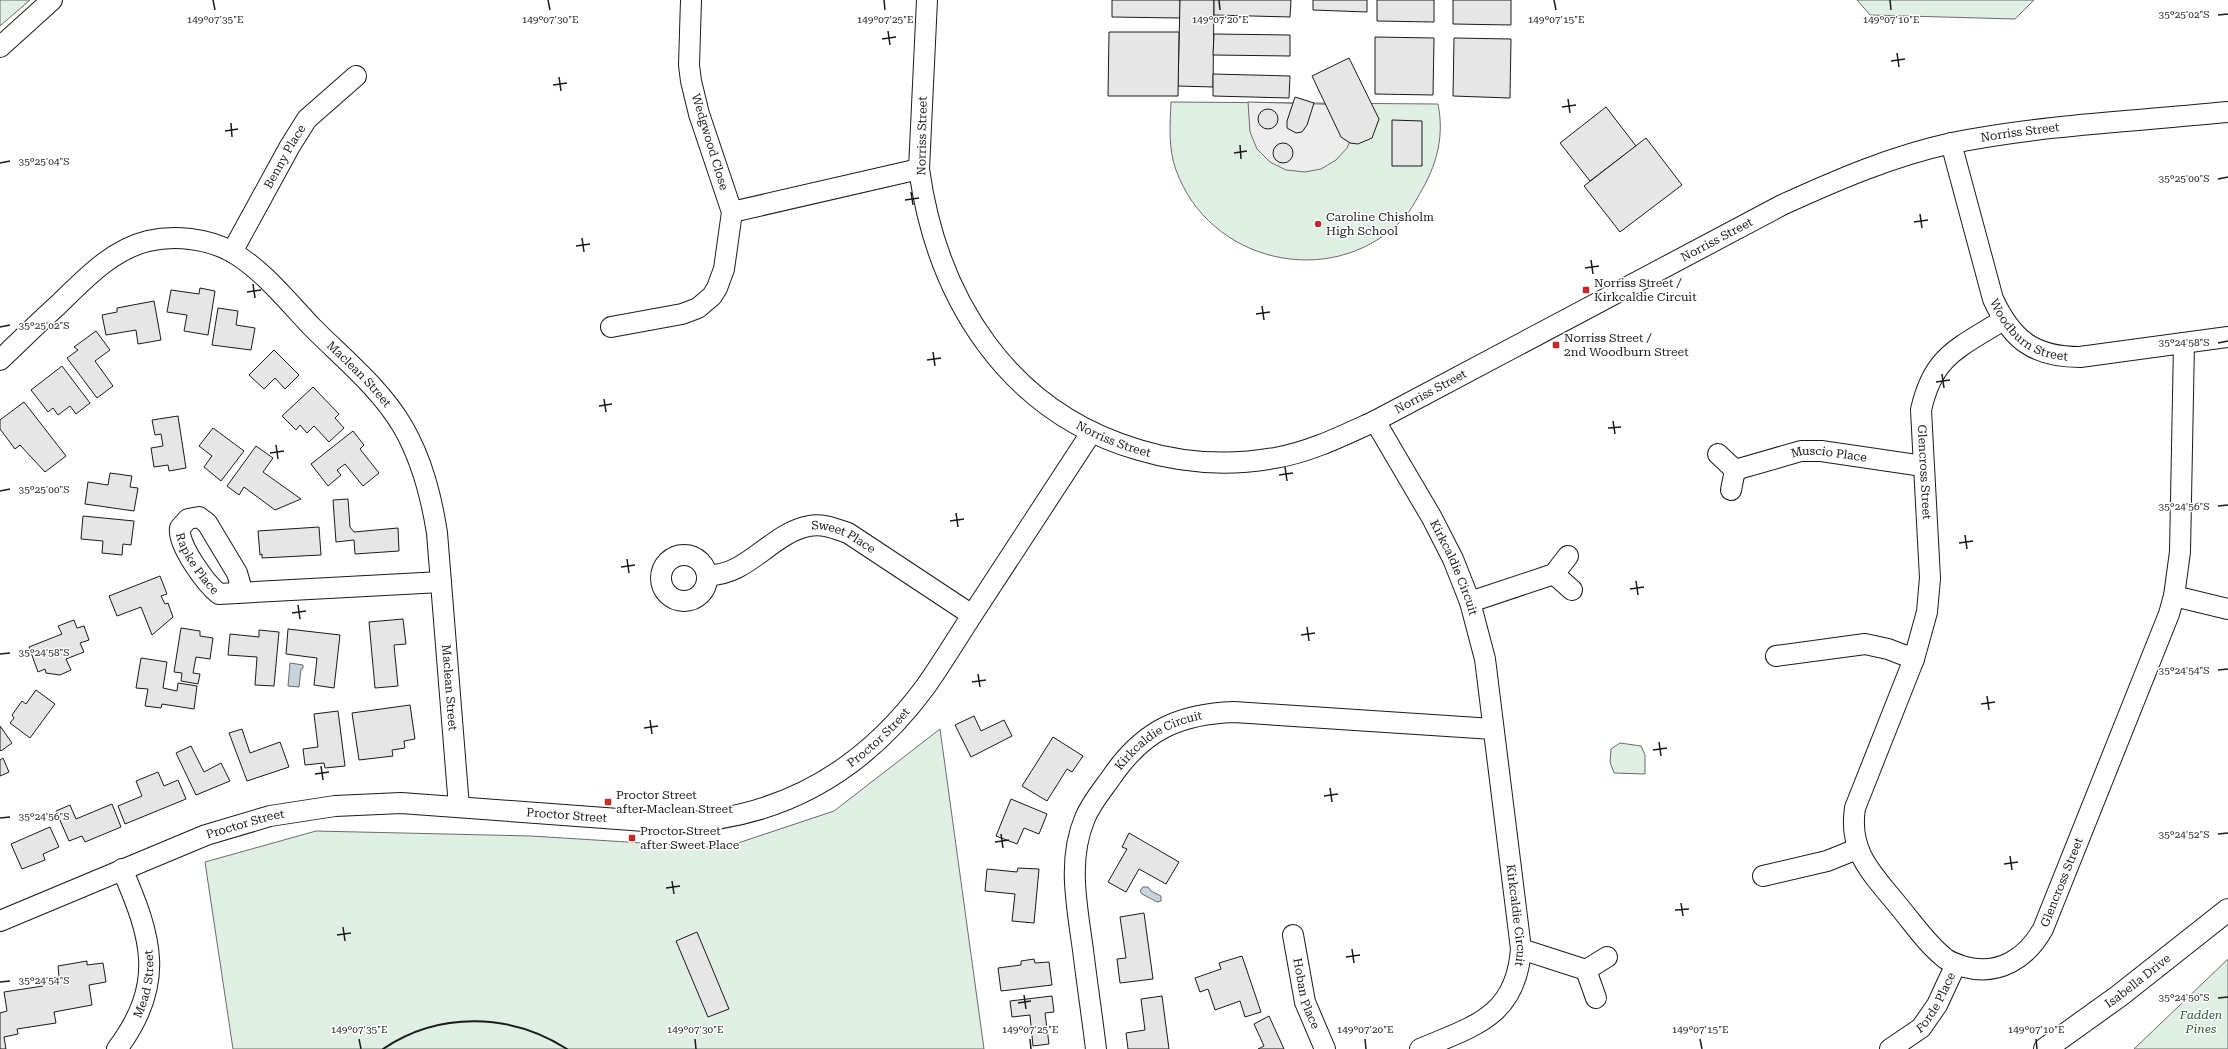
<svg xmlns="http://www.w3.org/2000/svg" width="2228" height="1049" font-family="'Roboto Serif',serif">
	<rect width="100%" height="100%" fill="#fff"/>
	<g fill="#e0efe3" stroke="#6a6a6a">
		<path d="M0,0h30l-30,26z"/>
		<path d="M1857,0h177l-19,19 -145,-4z"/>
		<path d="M1171,102l267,2c6,30 0,57 -15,84 -7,12 -13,25 -24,35 -70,67 -190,39 -223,-53 -8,-22 -6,-45 -5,-68z"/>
		<path d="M940,729l44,320h-751l-28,-187 111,-31 215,5 192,12 111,-37z"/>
		<path d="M1620,743l21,3 4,9v19l-31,-1 -4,-11 1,-13z"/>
		<path d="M2228,959v90h-94z"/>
	</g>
	<path fill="#ededed" stroke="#6a6a6a" d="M1248,102l107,3 -1,27 -7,16 -11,12 -15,9 -16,3 -19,-2 -16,-8 -13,-13 -7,-17z"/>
	<g fill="#c6d2dc" stroke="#6a6a6a">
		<path d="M290,663l13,2v3l-2,1 -2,18 -11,-1z"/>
		<path d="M1143,887h5l3,4 10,5v5l-4,1 -15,-8 -2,-3z"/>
	</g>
	<g fill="#e6e6e6" stroke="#1a1a1a">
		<path d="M1112,0h68v18l-68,-1z"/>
		<path d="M1180,0h34l-1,87 -35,-1z"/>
		<path d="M1214,0h77l-1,17 -76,-2z"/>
		<path d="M1313,0h54v12l-54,-2z"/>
		<path d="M1377,0h57v22l-57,-1z"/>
		<path d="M1453,0h58v25l-58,-1z"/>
		<path d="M1109,32h70l-1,64h-70z"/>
		<path d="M1214,34l76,1v21l-77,-1z"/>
		<path d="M1375,37l59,1 -1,57 -58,-1z"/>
		<path d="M1454,38l57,1 -1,59 -57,-2z"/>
		<path d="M1349,58l30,61 -7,19 -14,6 -8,-1 -9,-6 -29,-61z"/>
		<path d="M1213,74l77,2 -1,22 -76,-2z"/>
		<path d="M1295,97l19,6 -7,22 -5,7 -6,1 -9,-5v-7z"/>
		<path d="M1606,107l30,39 -46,35 -30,-38z"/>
		<circle cx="1268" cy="119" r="10"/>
		<path d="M1392,120l30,1v45h-30z"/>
		<path d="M1646,138l36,47 -62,47 -36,-46z"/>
		<circle cx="1283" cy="153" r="10"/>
		<path d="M200,288l15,3 -7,44 -24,-4 3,-16 -20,-3 4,-22 28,4z"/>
		<path d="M154,301l7,39 -23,4 -2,-14 -30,5 -4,-20 15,-3v-4z"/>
		<path d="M218,308l20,3 -2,14 19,3 -4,22 -39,-5z"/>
		<path d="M96,331l14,19 -15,11 18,25 -16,12 -30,-40 11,-8 -4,-3z"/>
		<path d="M274,350l25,25 -14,14 -10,-11 -11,11 -15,-14z"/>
		<path d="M62,366l28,37 -14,11 -6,-8 -12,9 -5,-7 -5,4 -17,-22z"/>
		<path d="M313,387l26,27 -4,4 9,10 -15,14 -15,-16 -7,7 -7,-8 -4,5 -14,-14z"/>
		<path d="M24,402l42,54 -21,16 -25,-27 -5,4 -15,-20v-9z"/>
		<path d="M178,416l8,52 -17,3 -1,-6 -14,2 -3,-19 12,-2 -2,-12 -6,1 -3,-15z"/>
		<path d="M213,428l31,23 -23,30 -17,-14 8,-11 -13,-10z"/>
		<path d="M353,431l11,14 -4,4 19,24 -16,13 -18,-22 -8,6 4,5 -13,11 -17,-22z"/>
		<path d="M256,446l17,12 -10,14 38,27 -26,11 -31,-23 -5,8 -12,-9z"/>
		<path d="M110,473l22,3 -2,11 8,1 -4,23 -49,-7 3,-22 20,3z"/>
		<path d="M348,499l2,28 4,5 44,-4 1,23 -44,3 -1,-14 -18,2 -3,-42z"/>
		<path d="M83,516l51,5 -3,24 -8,-1 -1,11 -20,-2 1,-12 -22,-2z"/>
		<path d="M319,527l2,28 -59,3v-4l-2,1 -2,-24z"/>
		<path d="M160,576l7,18 -6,2 4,8 3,-1 5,14 -21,18 -11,-28 -24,9 -8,-20z"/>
		<path d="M403,619l3,25 -12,1 4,41 -23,2 -6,-66z"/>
		<path d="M74,620l3,8 7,-2 5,14 -9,3 4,9 -18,7 5,11 -11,5 -14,-2 -1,-4 -7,3 -9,-25 33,-13 -4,-8z"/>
		<path d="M181,628l19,3v5l13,2 -3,21 -14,-2 -3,16 7,1 -2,10 -17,-3 1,-8 -8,-1z"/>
		<path d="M288,629l52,6 -6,53 -20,-3 3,-27 -31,-4z"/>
		<path d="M259,630l20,2 -5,54 -19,-1 2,-28 -29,-2 2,-21 29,3z"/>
		<path d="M141,658l26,4 -4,26 14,3 1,-8 19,3 -3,23 -32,-5 -1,4 -16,-2 3,-17 -12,-1z"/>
		<path d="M36,690l19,14 -25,34 -20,-15 4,-5 -2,-3 10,-14 4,3z"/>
		<path d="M410,705l5,34 -11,2 1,7 -13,2 1,6 -34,4 -7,-47z"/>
		<path d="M338,711l7,55 -20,2 -1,-5 -19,2 -2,-16 15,-2 -4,-33z"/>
		<path d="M974,716l7,15 23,-11 8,16 -41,21 -16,-32z"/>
		<path d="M0,726l12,17 -11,8 -1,-1z"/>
		<path d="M242,729l8,24 30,-11 9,25 -42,14 -18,-48z"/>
		<path d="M1053,737l30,19 -11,16 -5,-3 -20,32 -25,-15z"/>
		<path d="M191,746l13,26 17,-9 9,18 -34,14 -20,-42z"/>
		<path d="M3,758l6,14 -9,4v-16z"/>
		<path d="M158,772l6,14 14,-6 8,19 -61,25 -7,-18 24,-10 -6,-15z"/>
		<path d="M1011,799l36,15 -8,20 -15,-6 -7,16 -21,-8z"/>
		<path d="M112,804l9,23 -36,15 -3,-6 -13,5 -13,-30 14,-6 6,14z"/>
		<path d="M50,827l9,20 -16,7 2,6 -23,9 -11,-25z"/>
		<path d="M1129,833l50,29 -13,22 -27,-15 -13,23 -18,-10 19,-33 -5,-2z"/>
		<path d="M1018,868l21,1 -5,54 -22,-2 3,-27 -30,-3 2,-22 30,3z"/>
		<path d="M1144,913l9,66 -33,4 -3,-24 9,-1 -6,-41z"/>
		<path d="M697,932l32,77 -21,8 -32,-76z"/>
		<path d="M1242,956l19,56 -16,5 -5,-16 -25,9 -7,-21 -8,3 -5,-14 26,-9 -2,-6z"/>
		<path d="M1034,959l1,4 14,-1 3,23 -51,6 -3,-23 23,-3v-4z"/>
		<path d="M87,961v4l16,-2 3,19 -17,3 3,20 -38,7 2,11 -39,6 1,5 -14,3 2,12h-6v-36l7,-2 -3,-19 39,-6 -1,-7 17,-2 -1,-11z"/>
		<path d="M1052,996l2,16 -9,1 4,31 -16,2 -3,-31 -18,2 -2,-16z"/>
		<path d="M1162,996l7,53h-41l-2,-16 19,-3 -4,-31z"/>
		<path d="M1269,1016l15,33h-26l6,-3 -10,-22z"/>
	</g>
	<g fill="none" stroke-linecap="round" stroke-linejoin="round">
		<defs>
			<g id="minor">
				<path id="s1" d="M927,0l-8,169c18,130 89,243 220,281 43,13 91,16 136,8 35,-6 67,-22 100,-37l407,-216c55,-25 110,-49 170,-62 90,-18 184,-22 276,-31"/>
				<path d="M0,47l52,-47"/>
				<path id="s2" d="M1951,143l42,156c19,41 41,58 87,58l148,-20"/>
				<path d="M732,212l187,-43"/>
				<path id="s3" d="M232,252l58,-106 17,-27 49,-43"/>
				<path id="s4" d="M2003,320c-44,28 -70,35 -82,90l9,168 -3,34 -13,47 -59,149c-7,46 19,67 46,101 14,17 27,36 45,50 6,4 13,6 19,8 34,9 62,-9 78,-38l126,-315 5,-18 6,-44 4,-209"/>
				<path d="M611,327l71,-13 16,-6 14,-12 5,-8 7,-19 8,-57 -33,-98 -8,-33 -2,-16 2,-65"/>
				<path id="s5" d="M0,360c19,-18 38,-37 58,-55 26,-25 53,-55 90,-64 26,-6 59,-3 84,11 31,18 56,50 81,76 31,31 68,61 90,99 19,33 28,68 34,106l22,274"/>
				<path id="s6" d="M1375,421l57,97 21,41 17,43 15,57 36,290c-5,68 -47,77 -101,100"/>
				<path id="s7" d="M1718,454l17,16 66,-19h20l102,15"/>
				<path d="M1731,490l4,-20"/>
				<circle cx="684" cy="578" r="23"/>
				<path d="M1554,574l18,16"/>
				<path id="s8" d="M707,575c40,2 64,-42 102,-49 14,-3 27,3 39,7l124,82"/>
				<path id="s9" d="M236,592l4,-9 -3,-10 -30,-50 -8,-6 -11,2 -8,9c-3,16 26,56 39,66l222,-12"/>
				<path d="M2174,596l54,13"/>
				<path d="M1470,602l84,-28 14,-18"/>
				<path d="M1776,656l89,-12 23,5 26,10"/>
				<path d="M1763,876l64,-15 30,-12"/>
				<path id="s10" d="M0,921l206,-86 64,-19 65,-10 66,-3 271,20c107,-3 191,-51 254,-137 19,-27 36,-56 54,-83 37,-57 74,-113 111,-170"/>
				<path id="s11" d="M1293,935l12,67 20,47"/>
				<path d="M1521,949l65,21 21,-13"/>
				<path d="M1586,970l10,28"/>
				<path id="s12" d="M117,1049c49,-65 35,-111 5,-180"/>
				<path id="s13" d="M1096,1049c-4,-33 -9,-66 -13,-99 -6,-44 -16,-90 2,-132 7,-17 20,-31 30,-46 31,-43 66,-58 119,-60l259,17"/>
				<path id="s14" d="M1890,1049l31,-21 16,-23 19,-41"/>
			</g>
			<g id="major">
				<path id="s15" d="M2045,1049l74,-53 109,-86"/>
			</g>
		</defs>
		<use href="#minor" stroke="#1a1a1a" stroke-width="22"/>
		<use href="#major" stroke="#1a1a1a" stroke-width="24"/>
		<use href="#minor" stroke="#fff" stroke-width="20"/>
		<use href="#major" stroke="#fff" stroke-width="22"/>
		<path stroke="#1a1a1a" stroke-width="2" d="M383,1049c56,-38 128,-36 184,0"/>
	</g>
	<path fill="none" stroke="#1a1a1a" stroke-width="1.5" d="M213,0l2,10M548,0l2,10M884,0l1,10M1219,0l1,10M1554,0l2,10M1890,0l1,10M2218,15l10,-1M888,31l2,14M882,39l14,-2M1897,53l2,14M1891,61l14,-2M559,77l2,14M553,85l14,-2M1568,99l2,14M1562,107l14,-2M231,123l1,14M225,131l13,-2M1240,145l1,14M1234,153l13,-2M0,163l10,-2M2218,179l10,-2M911,192l2,13M905,200l14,-2M1920,214l2,14M1914,222l14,-2M582,238l2,14M576,246l14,-2M1591,260l2,14M1585,268l14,-2M253,284l2,14M247,292l14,-2M1262,306l2,14M1256,314l14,-2M0,327l10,-2M2218,343l10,-2M933,352l2,14M927,360l14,-2M1942,374l2,14M1936,382l14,-2M604,399l2,13M599,406l13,-2M1613,421l2,13M1608,428l13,-1M276,445l2,14M270,453l14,-2M1285,467l2,14M1279,475l14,-2M0,491l10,-2M2218,506l10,-1M956,513l2,14M950,521l14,-2M1965,535l2,14M1959,543l14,-2M627,559l2,14M621,567l14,-2M1636,581l2,14M1630,589l14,-2M298,605l2,14M292,613l14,-2M1307,627l2,14M1301,635l14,-2M0,654l10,-1M2218,670l10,-1M978,674l2,13M972,682l14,-2M1987,696l2,14M1981,704l14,-2M650,720l2,14M644,728l14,-2M1659,742l2,14M1653,750l14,-2M321,766l2,14M315,774l14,-2M1330,788l2,14M1324,796l14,-2M0,818l10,-1M1001,834l2,14M2218,834l10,-1M995,842l14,-2M2010,856l2,14M2004,864l14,-2M672,881l2,13M666,888l14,-2M1681,903l2,13M1675,910l14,-1M343,927l2,14M337,935l14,-2M1352,949l2,14M1346,957l14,-2M0,982l10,-1M1024,995l2,14M2218,998l10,-1M1018,1003l13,-2M359,1039l2,10M695,1039l1,10M1030,1039l1,10M1365,1039l1,10M1700,1039l2,10M2036,1039l1,10"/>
	<g fill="#c62828" stroke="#fff" stroke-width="1.5">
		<circle cx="1318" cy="224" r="4"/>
		<rect x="1582" y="286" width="8" height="8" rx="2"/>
		<rect x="1552" y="341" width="8" height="8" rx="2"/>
		<rect x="604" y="798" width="8" height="8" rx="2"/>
		<rect x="628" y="834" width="8" height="8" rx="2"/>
	</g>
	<g text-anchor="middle" stroke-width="3" stroke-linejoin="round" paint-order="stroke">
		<g font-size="12" fill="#1a1a1a" stroke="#fff">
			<text dy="4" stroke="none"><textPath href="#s1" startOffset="1503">Norriss Street</textPath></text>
			<text transform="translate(922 136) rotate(-89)" y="4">Norriss Street</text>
			<text transform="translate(710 142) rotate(73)" y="4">Wedgwood Close</text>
			<text dy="4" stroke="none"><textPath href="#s3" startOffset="109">Benny Place</textPath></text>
			<text dy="4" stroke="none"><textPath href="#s1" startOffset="1179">Norriss Street</textPath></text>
			<text dy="4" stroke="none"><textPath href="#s2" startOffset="212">Woodburn Street</textPath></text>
			<text dy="4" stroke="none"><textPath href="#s5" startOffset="455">Maclean Street</textPath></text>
			<text dy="4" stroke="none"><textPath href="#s1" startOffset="855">Norriss Street</textPath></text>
			<text dy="4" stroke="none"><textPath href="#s1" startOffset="520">Norriss Street</textPath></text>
			<text dy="4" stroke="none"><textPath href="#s7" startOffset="120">Muscio Place</textPath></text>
			<text dy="4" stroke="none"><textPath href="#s4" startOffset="189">Glencross Street</textPath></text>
			<text dy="4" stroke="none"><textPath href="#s8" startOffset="152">Sweet Place</textPath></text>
			<text dy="4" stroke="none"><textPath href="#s9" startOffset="152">Rapke Place</textPath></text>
			<text dy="4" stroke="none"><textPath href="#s6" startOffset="167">Kirkcaldie Circuit</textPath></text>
			<text dy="4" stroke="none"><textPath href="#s5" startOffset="791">Maclean Street</textPath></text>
			<text dy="4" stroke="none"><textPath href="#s10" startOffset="923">Proctor Street</textPath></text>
			<text dy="4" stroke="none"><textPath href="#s13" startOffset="344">Kirkcaldie Circuit</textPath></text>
			<text dy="4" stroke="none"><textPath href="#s10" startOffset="588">Proctor Street</textPath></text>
			<text dy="4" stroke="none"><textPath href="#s10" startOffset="264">Proctor Street</textPath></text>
			<text dy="4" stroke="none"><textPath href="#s4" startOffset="886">Glencross Street</textPath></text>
			<text dy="4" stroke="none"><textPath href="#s6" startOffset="522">Kirkcaldie Circuit</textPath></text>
			<text dy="4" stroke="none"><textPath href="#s15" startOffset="115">Isabella Drive</textPath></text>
			<text dy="4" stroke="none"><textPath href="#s12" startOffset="72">Mead Street</textPath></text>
			<text dy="4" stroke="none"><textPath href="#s11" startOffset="60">Hoban Place</textPath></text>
			<text dy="4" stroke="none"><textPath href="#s14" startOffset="67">Forde Place</textPath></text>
		</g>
		<g font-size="12" fill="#1a1a1a" stroke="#fff" text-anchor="start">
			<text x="1326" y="221">Caroline Chisholm<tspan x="1326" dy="14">High School</tspan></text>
			<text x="1594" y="287">Norriss Street /<tspan x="1594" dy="14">Kirkcaldie Circuit</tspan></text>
			<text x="1564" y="342">Norriss Street /<tspan x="1564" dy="14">2nd Woodburn Street</tspan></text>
			<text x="616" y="799">Proctor Street<tspan x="616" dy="14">after Maclean Street</tspan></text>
			<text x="640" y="835">Proctor Street<tspan x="640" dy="14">after Sweet Place</tspan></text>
		</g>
		<g font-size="12" font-style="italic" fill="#2b5a34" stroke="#fff">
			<text x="2201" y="1019">Fadden<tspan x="2201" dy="14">Pines</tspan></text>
		</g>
	</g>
	<g font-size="10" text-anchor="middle" fill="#1a1a1a" stroke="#fff" stroke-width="3" stroke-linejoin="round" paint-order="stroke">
		<text x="2184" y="18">35°25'02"S</text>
		<text x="215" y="23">149°07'35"E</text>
		<text x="550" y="23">149°07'30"E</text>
		<text x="885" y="23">149°07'25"E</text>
		<text x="1220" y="23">149°07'20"E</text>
		<text x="1556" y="23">149°07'15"E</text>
		<text x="1891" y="23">149°07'10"E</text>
		<text x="44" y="165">35°25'04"S</text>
		<text x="2184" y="182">35°25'00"S</text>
		<text x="44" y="329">35°25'02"S</text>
		<text x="2184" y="346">35°24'58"S</text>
		<text x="44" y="493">35°25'00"S</text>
		<text x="2184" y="510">35°24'56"S</text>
		<text x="44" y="656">35°24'58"S</text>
		<text x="2184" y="674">35°24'54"S</text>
		<text x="44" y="820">35°24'56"S</text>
		<text x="2184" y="838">35°24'52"S</text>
		<text x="44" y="984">35°24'54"S</text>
		<text x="2184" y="1001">35°24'50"S</text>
		<text x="359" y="1033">149°07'35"E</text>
		<text x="695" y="1033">149°07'30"E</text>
		<text x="1030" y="1033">149°07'25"E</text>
		<text x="1365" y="1033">149°07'20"E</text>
		<text x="1700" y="1033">149°07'15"E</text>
		<text x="2036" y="1033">149°07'10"E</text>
	</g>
</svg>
